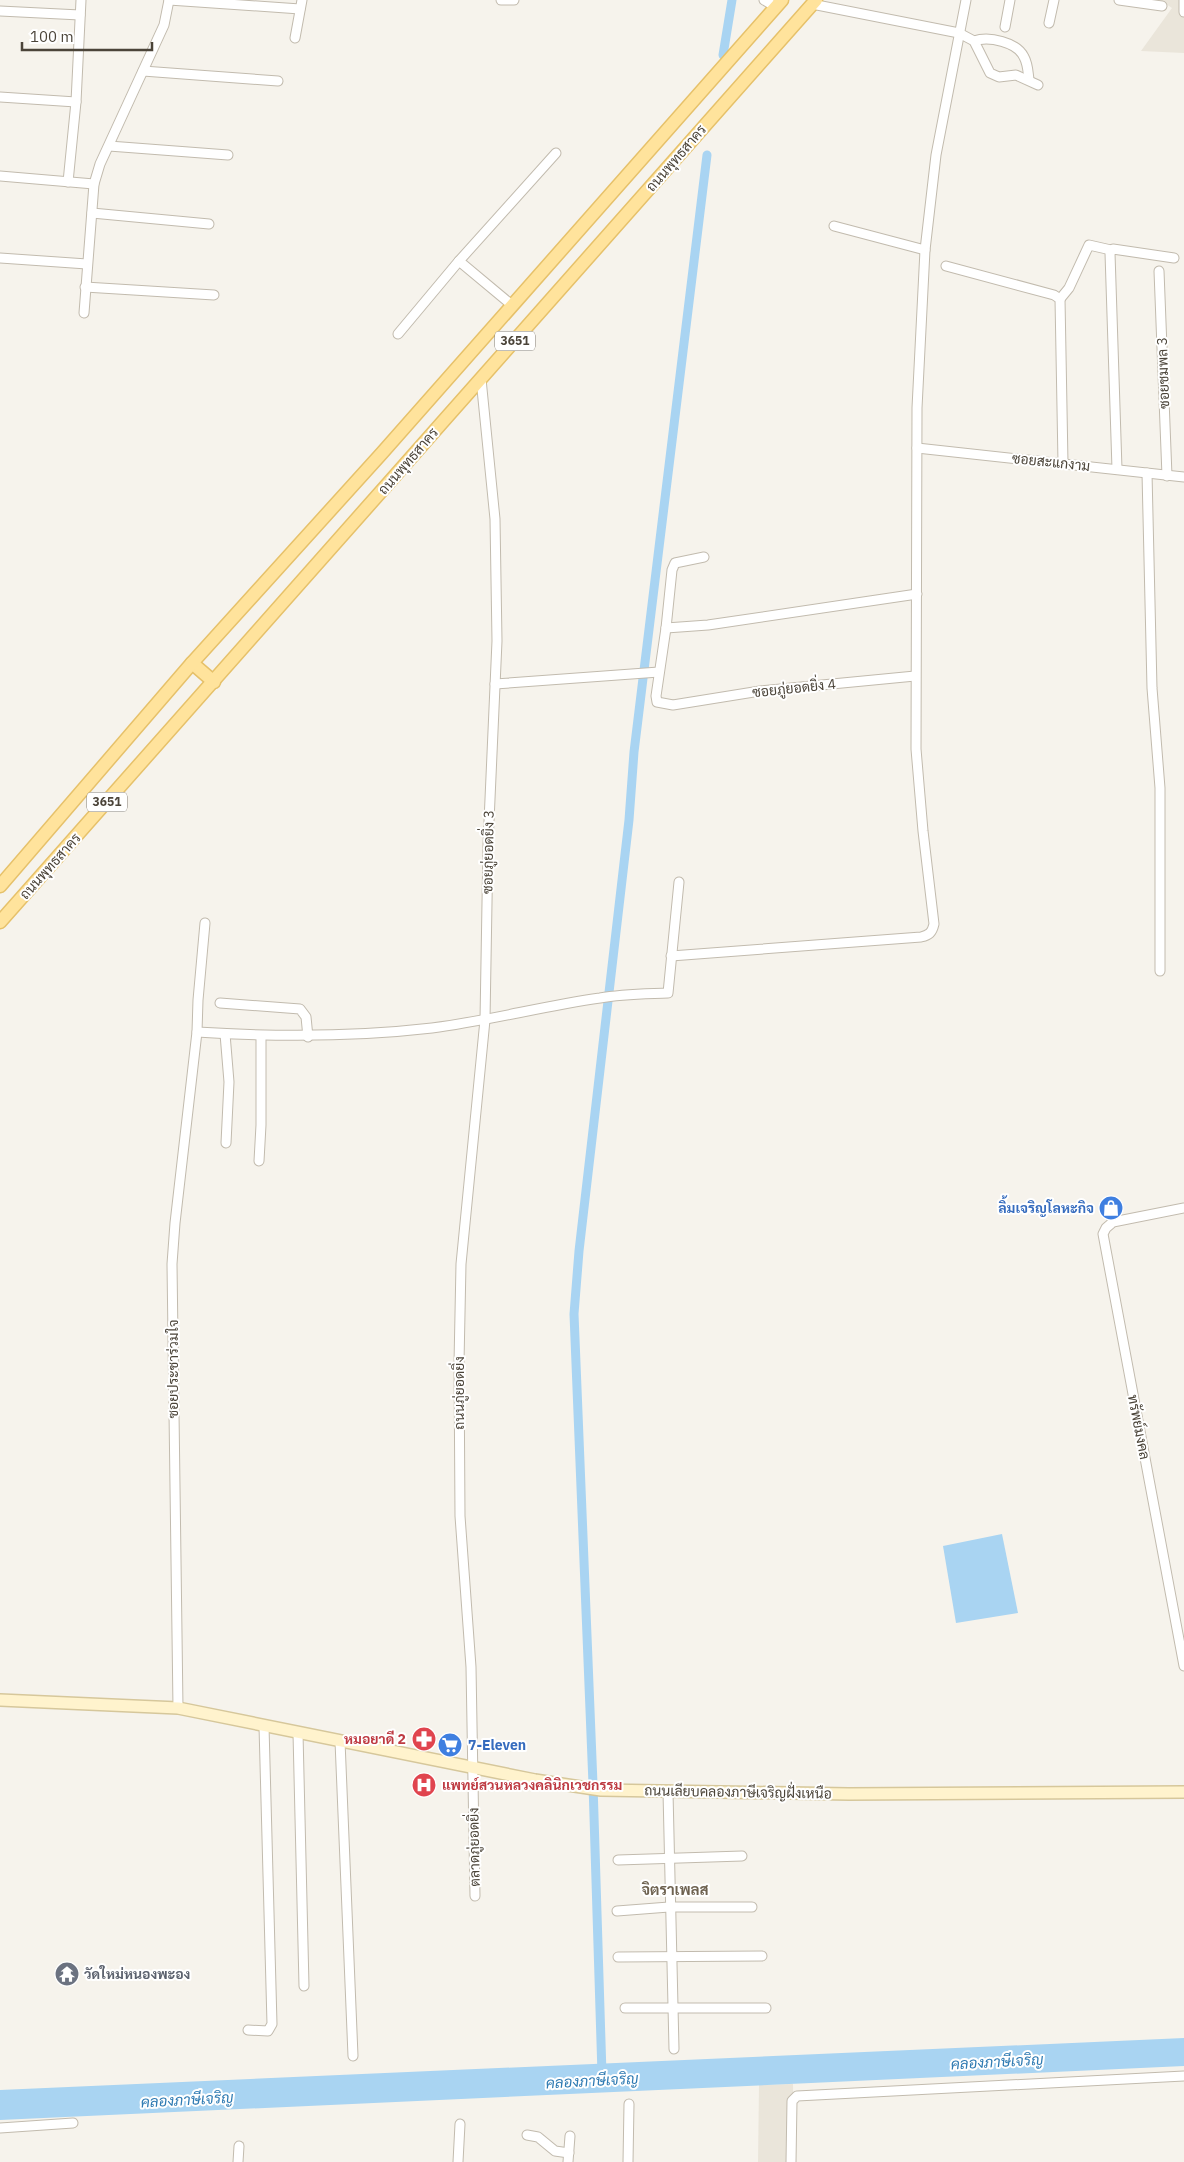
<svg xmlns="http://www.w3.org/2000/svg" width="1184" height="2162" font-family="'IBM Plex Sans',Sarabun,sans-serif">
	<rect width="100%" height="100%" fill="#f6f3ec"/>
	<g fill="#eae5da">
		<path d="M1160,0h24v53l-43,-2 31,-43z"/>
		<path d="M793,2084l1,78h-36l1,-77z"/>
	</g>
	<g fill="#a9d4f2">
		<path d="M1002,1534l16,79 -62,10 -13,-77z"/>
		<path d="M1184,2038v28l-1184,54v-30z"/>
	</g>
	<g fill="none" stroke-linecap="round" stroke-linejoin="round">
		<g stroke="#a9d4f2" stroke-width="9">
			<path d="M723,55l9,-55"/>
			<path d="M602,2074l-9,-290 -19,-470 5,-63 50,-431 5,-68 73,-597"/>
		</g>
		<defs>
			<g id="street">
				<path d="M169,0l131,9"/>
				<path d="M501,0h13"/>
				<path d="M764,0l12,7"/>
				<path d="M1119,0l43,6"/>
				<path d="M1184,0v12"/>
				<path d="M812,4l147,29 15,8 16,32 9,4 17,-2 22,10"/>
				<path d="M0,11l80,4"/>
				<path d="M1049,23l5,-23"/>
				<path d="M1005,27l5,-27"/>
				<path d="M295,38l7,-38"/>
				<path d="M974,41c15,-5 43,1 50,16 4,7 4,15 5,23"/>
				<path d="M143,71l135,10"/>
				<path d="M0,97l76,5"/>
				<path d="M109,146l119,9"/>
				<path d="M0,176l94,8"/>
				<path d="M68,182l8,-80 5,-102"/>
				<path d="M92,213l117,11"/>
				<path d="M834,226l91,24"/>
				<path d="M0,258l87,6"/>
				<path d="M946,266l108,29 6,4 3,164"/>
				<path d="M1159,271l8,205"/>
				<path d="M85,287l129,8"/>
				<path d="M1060,299l9,-11 20,-43 22,5"/>
				<path d="M513,306l-54,-45 97,-108"/>
				<path d="M84,313l10,-129 6,-20 64,-139 5,-25"/>
				<path d="M398,334l61,-73"/>
				<path d="M917,448l267,29"/>
				<path d="M1117,469l-7,-216 3,-4 61,9"/>
				<path d="M1147,473l5,215 8,100v183"/>
				<path d="M704,557l-29,6 -3,7 -6,58 -10,68 1,6 16,3 87,-14 155,-15"/>
				<path d="M666,628l42,-3 209,-31"/>
				<path d="M495,684l164,-12"/>
				<path d="M671,956l250,-19c8,-2 11,-4 13,-13l-11,-93 -7,-82 1,-341 8,-158 11,-95 30,-155"/>
				<path d="M220,1003l80,6 6,8 2,20"/>
				<path d="M197,1032c79,5 157,5 235,-4 56,-7 111,-22 168,-30 22,-4 45,-4 68,-5l11,-111"/>
				<path d="M225,1034l4,48 -3,61"/>
				<path d="M259,1161l2,-36v-89"/>
				<path d="M1184,1208l-71,14 -7,6 -3,6 81,432"/>
				<path d="M178,1708l-6,-444 3,-41 22,-191 1,-32 7,-77"/>
				<path d="M298,1733l6,253"/>
				<path d="M340,1741l13,315"/>
				<path d="M668,1792l6,257"/>
				<path d="M618,1860l124,-4"/>
				<path d="M475,1896l-4,-229 -11,-151 -1,-153 2,-99 24,-244 3,-176 9,-203 -2,-122 -14,-140"/>
				<path d="M617,1911l52,-4h83"/>
				<path d="M618,1957l144,-1"/>
				<path d="M625,2008h141"/>
				<path d="M248,2030l20,1 4,-7 -8,-298"/>
				<path d="M0,2128l73,-5"/>
				<path d="M527,2135l11,2 17,14 14,2"/>
				<path d="M238,2162l1,-16"/>
				<path d="M458,2162l2,-38"/>
				<path d="M568,2162l2,-26"/>
				<path d="M628,2162l1,-58"/>
				<path d="M791,2162l1,-61 5,-5 387,-20"/>
			</g>
			<path id="secondary" d="M0,1700l178,8 357,72 66,10 248,4 335,-2"/>
			<g id="primary">
				<path d="M192,663l22,19"/>
				<path d="M0,886l192,-223 190,-210 400,-453"/>
				<path d="M0,922l816,-922"/>
			</g>
		</defs>
		<use href="#street" stroke="#c2bbae" stroke-width="11"/>
		<use href="#secondary" stroke="#d6c79b" stroke-width="14"/>
		<use href="#primary" stroke="#e6c16a" stroke-width="15"/>
		<use href="#street" stroke="#fff" stroke-width="9"/>
		<use href="#secondary" stroke="#fff3cd" stroke-width="11"/>
		<use href="#primary" stroke="#ffe39c" stroke-width="12"/>
	</g>
	<defs>
		<symbol id="shop-disc" viewBox="-11 -11 22 22"><circle r="9.5" fill="#3f7fe0" stroke="#fff"/><path d="M-5-2.5h2.3a2.7 3.5 0 0 1 5.4 0H5L5.5 6h-11ZM-1.5-2.5h3a1.5 2.3 0 0 0-3 0Z" fill="#fff"/></symbol>
		<symbol id="pharmacy-disc" viewBox="-11 -11 22 22"><circle r="9.5" fill="#e0444e" stroke="#fff"/><path d="M-2-6h4v4h4v4h-4v4h-4v-4h-4v-4h4Z" fill="#fff"/></symbol>
		<symbol id="supermarket-disc" viewBox="-11 -11 22 22"><circle r="9.5" fill="#3f7fe0" stroke="#fff"/><path d="M-6-5.5h2.5l.6 2H6L4.5 2H-2.5L-4.4-4H-6ZM-1.5 3.2a1.3 1.3 0 1 0 .1 0ZM3 3.2a1.3 1.3 0 1 0 .1 0Z" fill="#fff"/></symbol>
		<symbol id="hospital-disc" viewBox="-11 -11 22 22"><circle r="9.5" fill="#e0444e" stroke="#fff"/><path d="M-5-5h3v3.5h4V-5h3V5h-3V1.5h-4V5h-3Z" fill="#fff"/></symbol>
		<symbol id="temple-disc" viewBox="-11 -11 22 22"><circle r="9.5" fill="#6b7280" stroke="#fff"/><path d="M0-6L5-2H3V0L6.5 2.5H4V6H1.5V3h-3V6H-4V2.5H-6.5L-3 0V-2H-5Z" fill="#fff"/></symbol>
	</defs>
	<g fill-rule="evenodd">
		<use href="#shop-disc" x="1097" y="1194" width="28" height="28"/>
		<use href="#pharmacy-disc" x="410" y="1725" width="28" height="28"/>
		<use href="#supermarket-disc" x="436" y="1731" width="28" height="28"/>
		<use href="#hospital-disc" x="410" y="1771" width="28" height="28"/>
		<use href="#temple-disc" x="53" y="1960" width="28" height="28"/>
	</g>
	<g text-anchor="middle" stroke-width="4" stroke-linejoin="round" paint-order="stroke">
		<g fill="#fff" stroke="#817c74" stroke-width="1">
			<rect x="495" y="331.5" width="40" height="19" rx="4"/>
			<rect x="87" y="792.5" width="40" height="19" rx="4"/>
		</g>
		<g font-size="12" font-weight="bold" fill="#4b4439">
			<text x="515" y="345">3651</text>
			<text x="107" y="806">3651</text>
		</g>
		<g font-size="14" fill="#4b4439" stroke="#fff">
			<text transform="translate(676 158) rotate(-49)" y="5">ถนนพุทธสาคร</text>
			<text transform="translate(1163 373) rotate(-92)" y="5">ซอยชมพล 3</text>
			<text transform="translate(408 461) rotate(-49)" y="5">ถนนพุทธสาคร</text>
			<text transform="translate(1051 462) rotate(6)" y="5">ซอยสะแกงาม</text>
			<text transform="translate(794 688) rotate(-6)" y="5">ซอยภู่ยอดยิ่ง 4</text>
			<text transform="translate(488 852) rotate(-89)" y="5">ซอยภู่ยอดยิ่ง 3</text>
			<text transform="translate(50 866) rotate(-48)" y="5">ถนนพุทธสาคร</text>
			<text transform="translate(173 1369) rotate(-90)" y="5">ซอยประชาร่วมใจ</text>
			<text transform="translate(459 1393) rotate(-90)" y="5">ถนนภู่ยอดยิ่ง</text>
			<text transform="translate(1139 1427) rotate(79)" y="5">ทรัพย์มงคล</text>
			<text transform="translate(738 1792) rotate(1)" y="5">ถนนเลียบคลองภาษีเจริญฝั่งเหนือ</text>
			<text transform="translate(474 1847) rotate(-91)" y="5">ตลาดภู่ยอดยิ่ง</text>
		</g>
		<g font-size="14" font-weight="bold" fill="#366cbe" stroke="#fff" text-anchor="end">
			<text x="1094" y="1213">ลิ้มเจริญโลหะกิจ</text>
			<text x="468" y="1750" text-anchor="start">7-Eleven</text>
		</g>
		<g font-size="14" font-weight="bold" fill="#be3a42" stroke="#fff" text-anchor="end">
			<text x="406" y="1744">หมอยาดี 2</text>
			<text x="442" y="1790" text-anchor="start">แพทย์สวนหลวงคลินิกเวชกรรม</text>
		</g>
		<g font-size="14" font-weight="bold" fill="#5b616d" stroke="#fff" text-anchor="start">
			<text x="84" y="1979">วัดใหม่หนองพะอง</text>
		</g>
		<g font-size="15" font-weight="bold" fill="#6e6250" stroke="#fff">
			<text x="675" y="1895">จิตราเพลส</text>
		</g>
		<g font-size="15" font-style="italic" fill="#2e7ab2" stroke="#fff">
			<text transform="translate(997 2062) rotate(-3)" y="5">คลองภาษีเจริญ</text>
			<text transform="translate(592 2081) rotate(-3)" y="5">คลองภาษีเจริญ</text>
			<text transform="translate(187 2100) rotate(-3)" y="5">คลองภาษีเจริญ</text>
		</g>
	</g>
	<path d="M22 42v8h130v-8" fill="none" stroke="#4b4439" stroke-width="2.5"/>
	<text x="30" y="42" font-size="15" fill="#4b4439" stroke="#ffffff" stroke-width="4" paint-order="stroke">100 m</text>
</svg>
